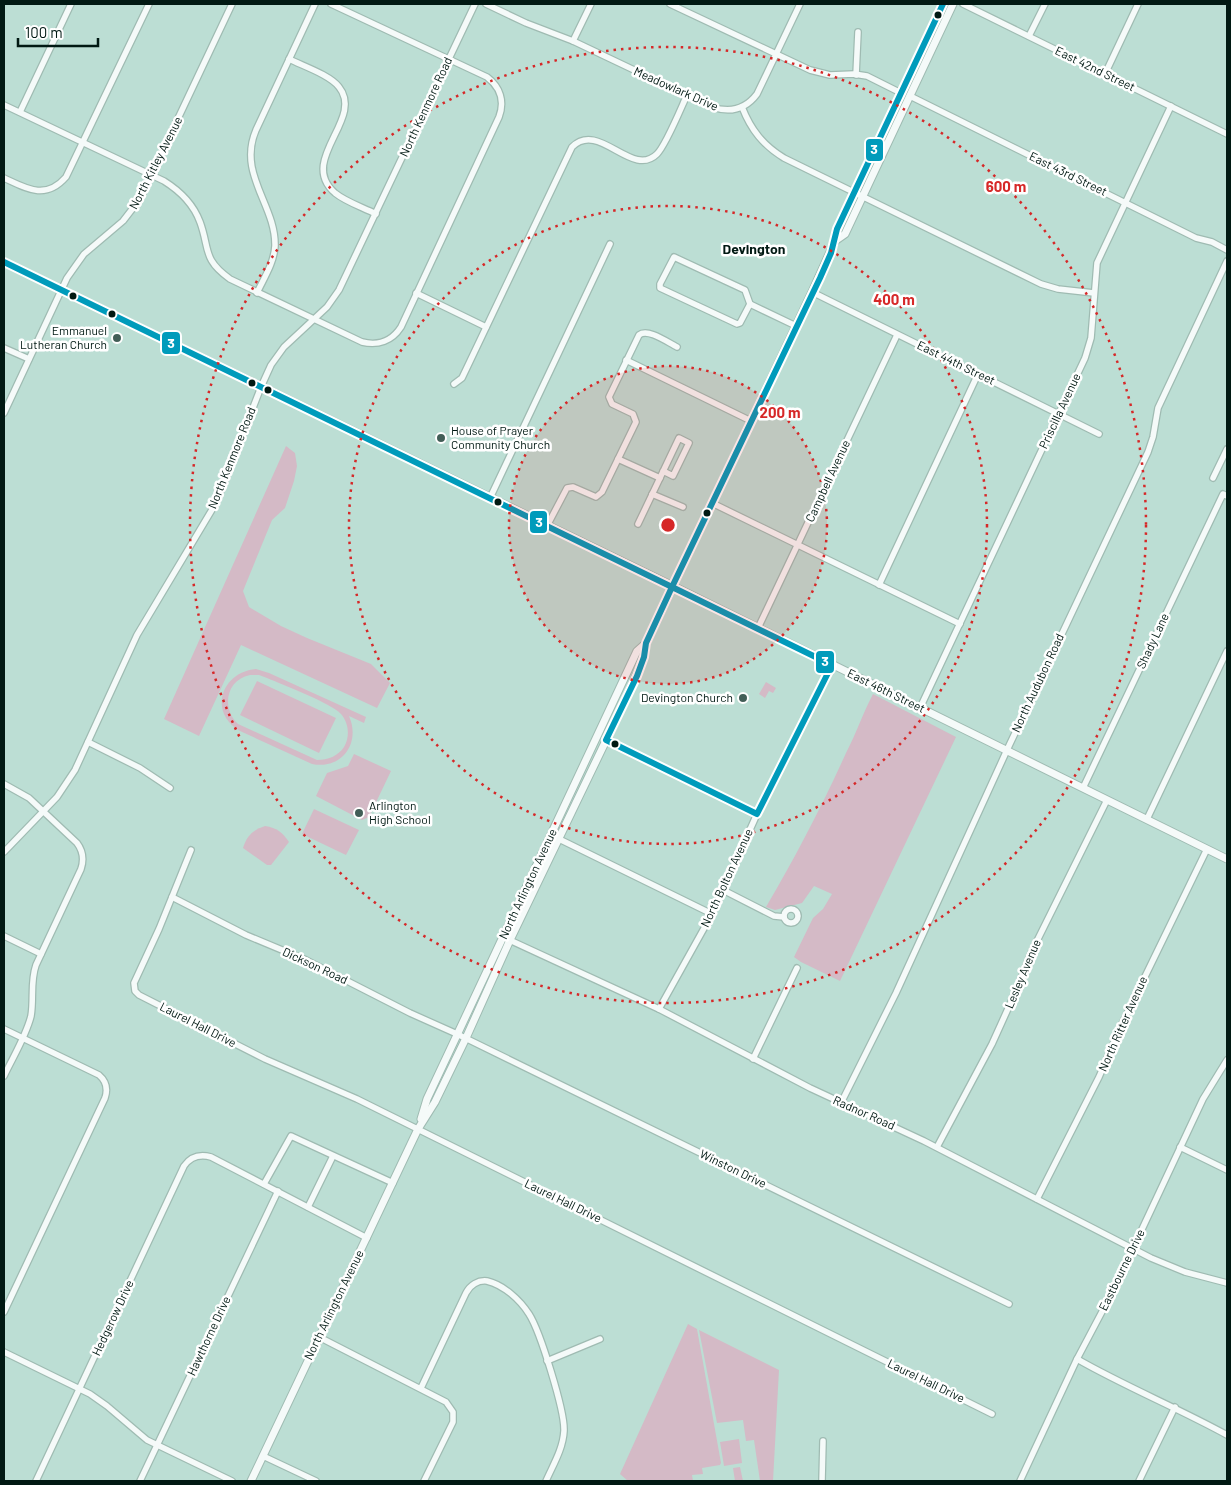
<svg xmlns="http://www.w3.org/2000/svg" width="1231" height="1485" font-family="Barlow,sans-serif">
	<rect width="100%" height="100%" fill="#bcded4"/>
	<g fill="#d4bac6" fill-rule="evenodd">
		<path d="M286,446l9,7 2,13 -3,15 -9,27 -13,12 -29,71 6,16 32,19 26,12 64,26 19,19 -13,25 -136,-63 -42,91 -35,-17z"/>
		<path d="M256,669l13,4 97,44 -2,6 -15,-7c12,27 -7,54 -37,48l-72,-33c-32,-18 -19,-59 16,-62zM250,675h9l8,3c16,7 64,25 74,36 8,9 9,23 3,33 -6,9 -16,13 -27,13l-79,-36c-17,-16 -12,-44 12,-49z"/>
		<path d="M257,681l79,37 -17,35 -79,-38z"/>
		<path d="M766,682l10,6 -3,5 -4,-2 -4,7 -6,-4z"/>
		<path d="M873,694l83,43 -116,244 -39,-19 -7,-5 19,-39 10,-9 9,-15 -18,-8 -12,17 -27,7 -9,-3c29,-49 56,-101 80,-154 10,-19 17,-40 27,-59z"/>
		<path d="M354,754l37,17 -22,46 -7,3 -46,-24 11,-23 21,-7z"/>
		<path d="M314,809l45,21 -13,25 -44,-21z"/>
		<path d="M265,826c12,2 17,6 24,16l-18,23h-4l-24,-17c4,-13 10,-18 22,-22z"/>
		<path d="M688,1324l9,5 24,134 -1,2 -18,3 1,6 -11,1 1,6h-65l-8,-7z"/>
		<path d="M699,1330l80,40 -6,111h-13l-6,-41 -8,1 -3,-21 -26,3z"/>
		<path d="M739,1439l3,24 -18,3 -4,-24z"/>
		<path d="M740,1467l3,14h-8l-2,-13z"/>
	</g>
	<g fill="none" stroke-linecap="round" stroke-linejoin="round">
		<defs>
			<g id="minor">
				<path d="M486,4l40,19 47,18 139,66c18,6 33,3 45,-13l43,-90"/>
				<path d="M670,4l140,66 20,5 24,-1 13,2 34,17"/>
				<path d="M963,4l264,130"/>
				<path d="M1029,36l16,-32"/>
				<path d="M573,41l18,-37"/>
				<path d="M289,59c14,7 41,16 50,28 26,32 -42,73 -4,106 11,9 27,14 41,21"/>
				<path d="M1105,74l33,-70"/>
				<path d="M856,75l2,-43"/>
				<path d="M910,96l286,142 16,4 15,8"/>
				<path d="M4,105l160,76c16,10 29,22 36,41 10,27 2,37 30,57l132,63c16,4 30,-1 39,-15l98,-210c6,-16 1,-30 -12,-40l-156,-73"/>
				<path d="M742,107c9,23 21,38 42,51l257,126 17,5 36,4"/>
				<path d="M20,112l51,-108"/>
				<path d="M4,178c23,11 42,22 62,-1l83,-173"/>
				<path d="M674,257l71,33 5,14 -10,19 -3,1 -77,-36v-4z"/>
				<path d="M812,292l287,142"/>
				<path d="M257,293c7,-15 17,-30 18,-47 1,-41 -38,-72 -19,-116l59,-126"/>
				<path d="M416,293l70,34"/>
				<path d="M750,304l46,22"/>
				<path d="M4,348l25,11"/>
				<path d="M626,360l125,61"/>
				<path d="M454,384l8,-6 110,-231c27,-27 60,32 85,7 9,-9 24,-46 30,-59"/>
				<path d="M4,413l63,-135 17,-24 39,-33 17,-22 92,-195"/>
				<path d="M618,459l42,19"/>
				<path d="M1213,478l14,-29"/>
				<path d="M652,494l31,13"/>
				<path d="M490,498l120,-254"/>
				<path d="M712,503l248,121"/>
				<path d="M638,524l41,-86 10,5 -16,33 -10,-5"/>
				<path d="M547,526l20,-38 6,-1 23,10 6,-5 34,-70 -3,-8 -21,-10 -3,-7 30,-62c9,-7 28,7 38,12"/>
				<path d="M879,585l99,-211"/>
				<path d="M758,628l139,-293"/>
				<path d="M920,708l165,-350 6,-20 6,-75 74,-157"/>
				<path d="M606,740l151,74"/>
				<path d="M88,742l52,26 30,20"/>
				<path d="M4,784l25,14 48,45c6,8 7,17 4,26l-45,96c-6,17 -2,34 -5,51 -5,20 -18,41 -27,60"/>
				<path d="M1083,788l140,-294 4,2"/>
				<path d="M1147,819l80,-168"/>
				<path d="M559,839l153,75"/>
				<path d="M191,850l-32,79 -25,54 1,8 4,4 126,64 92,40 635,315"/>
				<path d="M4,852l53,-55 18,-27 62,-135 79,-132 45,-116 10,-22 13,-18 43,-40 12,-17 136,-286"/>
				<path d="M723,890l51,26 10,1"/>
				<path d="M172,897l74,38 60,25 104,53 47,21 552,270"/>
				<circle cx="791" cy="916" r="7"/>
				<path d="M4,936l37,18"/>
				<path d="M503,937l156,72 151,79 114,53 227,117 34,14 42,11"/>
				<path d="M659,1009l53,-95 45,-100 75,-149"/>
				<path d="M4,1029l95,46c7,6 9,14 6,23l-101,214"/>
				<path d="M753,1059l44,-91"/>
				<path d="M841,1103l55,-110 111,-243 141,-298 5,-15 5,-29 69,-147"/>
				<path d="M937,1147l55,-103 24,-53 15,-38 76,-153"/>
				<path d="M1180,1147l47,23"/>
				<path d="M264,1184l27,-48 102,47"/>
				<path d="M1037,1199l62,-122 21,-49 87,-179"/>
				<path d="M308,1207l25,-51"/>
				<path d="M319,1337l127,65 7,10v10l-29,59"/>
				<path d="M4,1352l86,42 17,12 40,34 85,41"/>
				<path d="M1077,1359c49,28 101,49 150,76"/>
				<path d="M547,1361l53,-22"/>
				<path d="M421,1388l45,-95c4,-8 12,-13 21,-12 17,4 33,19 42,33 11,17 36,97 35,117 -1,18 -11,34 -18,50"/>
				<path d="M263,1456l53,25"/>
				<path d="M36,1481l148,-315c7,-10 16,-12 27,-9l156,81"/>
				<path d="M140,1481l138,-290"/>
				<path d="M822,1481l1,-40"/>
				<path d="M1020,1481l57,-122 37,-70 89,-190 24,-39"/>
				<path d="M1139,1481l36,-74"/>
			</g>
			<g id="major">
				<path d="M835,241l10,-7 108,-230"/>
				<path d="M4,262l669,324 554,273"/>
				<path d="M421,1119l6,-20 210,-448 9,-8"/>
				<path d="M251,1481l167,-352 17,-27 31,-64 44,-98 115,-239 19,-44 2,-14 166,-351 23,-51 2,-12 106,-225"/>
			</g>
		</defs>
		<use href="#minor" stroke="#9fbbb2" stroke-width="8"/>
		<use href="#major" stroke="#9fbbb2" stroke-width="9"/>
		<use href="#minor" stroke="#f5faf9" stroke-width="5.5"/>
		<use href="#major" stroke="#f5faf9" stroke-width="7"/>
		<defs>
			<g id="bus-1">
				<path d="M4,262l668,325"/>
				<path d="M672,587l160,78 -75,149 -151,-74 31,-64 7,-19 2,-14z"/>
				<path d="M672,587l148,-309 11,-25 6,-24 106,-225"/>
			</g>
		</defs>
		<use href="#bus-1" stroke="#fff" stroke-width="10"/>
		<use href="#bus-1" stroke="#009bbb" stroke-width="6"/>
	</g>
	<circle cx="668" cy="525" r="159" fill="#d62828" fill-opacity=".12"/>
	<g fill="none" stroke="#d62828" stroke-width="2.5" stroke-dasharray="2.5 5">
		<circle cx="668" cy="525" r="159"/>
		<circle cx="668" cy="525" r="319"/>
		<circle cx="668" cy="525" r="478"/>
	</g>
	<g fill="#011913" stroke="#fff" stroke-width="2">
		<circle cx="938" cy="15" r="4.5"/>
		<circle cx="73" cy="296" r="4.5"/>
		<circle cx="112" cy="314" r="4.5"/>
		<circle cx="252" cy="383" r="4.5"/>
		<circle cx="268" cy="390" r="4.5"/>
		<circle cx="498" cy="502" r="4.5"/>
		<circle cx="707" cy="513" r="4.5"/>
		<circle cx="615" cy="744" r="4.5"/>
	</g>
	<g fill="#425e57" stroke="#fff" stroke-width="2">
		<circle cx="117" cy="338" r="5"/>
		<circle cx="441" cy="438" r="5"/>
		<circle cx="743" cy="698" r="5"/>
		<circle cx="359" cy="813" r="5"/>
	</g>
	<g text-anchor="middle" stroke-width="5" stroke-linejoin="round" paint-order="stroke">
		<g font-size="12" fill="#011913" stroke="#fff">
			<text transform="translate(1095 69) rotate(26)" y="4">East 42nd Street</text>
			<text transform="translate(676 89) rotate(24)" y="4">Meadowlark Drive</text>
			<text transform="translate(426 107) rotate(-65)" y="4">North Kenmore Road</text>
			<text transform="translate(156 163) rotate(-63)" y="4">North Kitley Avenue</text>
			<text transform="translate(1068 174) rotate(26)" y="4">East 43rd Street</text>
			<text transform="translate(956 363) rotate(26)" y="4">East 44th Street</text>
			<text transform="translate(1060 411) rotate(-65)" y="4">Priscilla Avenue</text>
			<text transform="translate(232 458) rotate(-68)" y="4">North Kenmore Road</text>
			<text transform="translate(828 481) rotate(-65)" y="4">Campbell Avenue</text>
			<text transform="translate(1153 641) rotate(-65)" y="4">Shady Lane</text>
			<text transform="translate(1038 683) rotate(-65)" y="4">North Audubon Road</text>
			<text transform="translate(886 691) rotate(26)" y="4">East 46th Street</text>
			<text transform="translate(727 878) rotate(-65)" y="4">North Bolton Avenue</text>
			<text transform="translate(528 884) rotate(-65)" y="4">North Arlington Avenue</text>
			<text transform="translate(315 966) rotate(25)" y="4">Dickson Road</text>
			<text transform="translate(1023 974) rotate(-67)" y="4">Lesley Avenue</text>
			<text transform="translate(1123 1024) rotate(-66)" y="4">North Ritter Avenue</text>
			<text transform="translate(198 1025) rotate(27)" y="4">Laurel Hall Drive</text>
			<text transform="translate(864 1113) rotate(24)" y="4">Radnor Road</text>
			<text transform="translate(733 1169) rotate(26)" y="4">Winston Drive</text>
			<text transform="translate(563 1201) rotate(26)" y="4">Laurel Hall Drive</text>
			<text transform="translate(1122 1270) rotate(-64)" y="4">Eastbourne Drive</text>
			<text transform="translate(334 1305) rotate(-64)" y="4">North Arlington Avenue</text>
			<text transform="translate(113 1318) rotate(-65)" y="4">Hedgerow Drive</text>
			<text transform="translate(209 1336) rotate(-65)" y="4">Hawthorne Drive</text>
			<text transform="translate(926 1381) rotate(26)" y="4">Laurel Hall Drive</text>
		</g>
		<g font-size="12" fill="#011913" stroke="#fff" text-anchor="end">
			<text x="107" y="335">Emmanuel<tspan x="107" dy="14">Lutheran Church</tspan></text>
			<text x="451" y="435" text-anchor="start">House of Prayer<tspan x="451" dy="14">Community Church</tspan></text>
			<text x="733" y="702">Devington Church</text>
			<text x="369" y="810" text-anchor="start">Arlington<tspan x="369" dy="14">High School</tspan></text>
		</g>
		<g font-size="14" font-weight="bold" fill="#011913" stroke="#fff">
			<text x="754" y="254">Devington</text>
		</g>
	</g>
	<circle cx="668" cy="525" r="8" fill="#d62828" stroke="#fff" stroke-width="2.5"/>
	<g font-size="15" text-anchor="middle" font-weight="bold" fill="#d62828" stroke="#fff" stroke-width="5" stroke-linejoin="round" paint-order="stroke">
		<text x="1006" y="192">600 m</text>
		<text x="894" y="305">400 m</text>
		<text x="780" y="418">200 m</text>
	</g>
	<g stroke="#fff" stroke-width="2">
		<rect x="865" y="138" width="19" height="24" rx="5" fill="#009bbb"/>
		<rect x="161" y="331" width="20" height="24" rx="5" fill="#009bbb"/>
		<rect x="529" y="510" width="19" height="24" rx="5" fill="#009bbb"/>
		<rect x="815" y="650" width="20" height="24" rx="5" fill="#009bbb"/>
	</g>
	<g font-size="14" text-anchor="middle" font-weight="bold" fill="#fff">
		<text x="874" y="154">3</text>
		<text x="171" y="348">3</text>
		<text x="539" y="527">3</text>
		<text x="825" y="666">3</text>
	</g>
	<rect width="1231" height="1485" fill="none" stroke="#011913" stroke-width="10"/>
	<path d="M18 38v8h80v-8" fill="none" stroke="#011913" stroke-width="2.5"/>
	<text x="25" y="38" font-size="15" fill="#011913" stroke="#ffffff" stroke-width="4" paint-order="stroke">100 m</text>
</svg>
